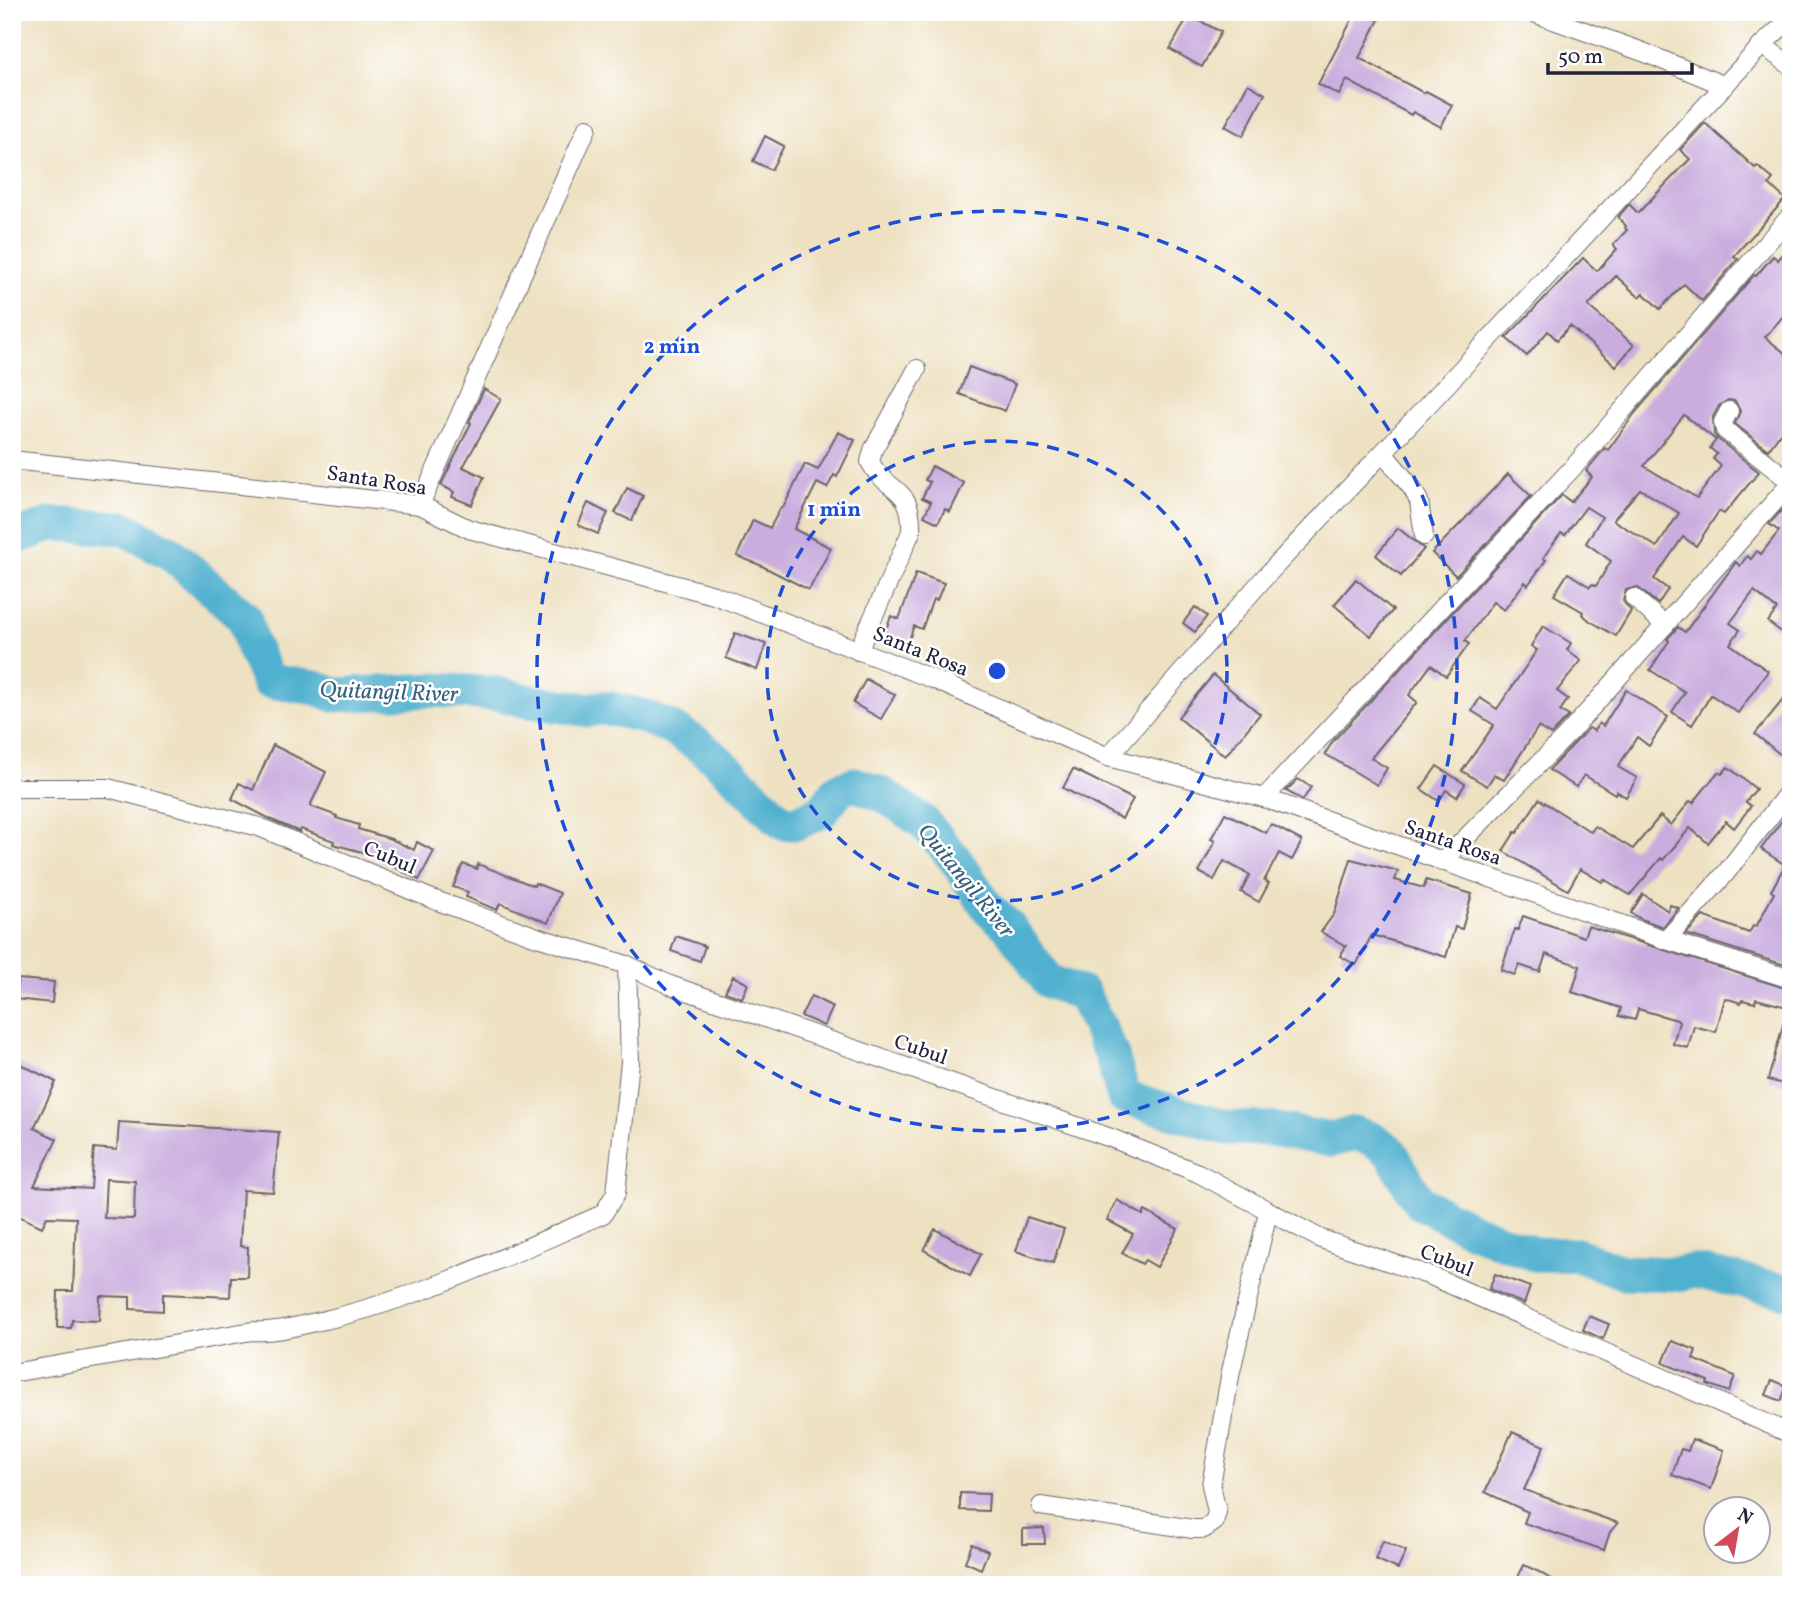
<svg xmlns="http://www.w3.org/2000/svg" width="1803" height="1597" font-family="Vollkorn,serif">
	<rect width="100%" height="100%" fill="#fff"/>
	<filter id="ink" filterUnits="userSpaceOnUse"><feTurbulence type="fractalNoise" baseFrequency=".0143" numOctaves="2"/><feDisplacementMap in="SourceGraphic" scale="14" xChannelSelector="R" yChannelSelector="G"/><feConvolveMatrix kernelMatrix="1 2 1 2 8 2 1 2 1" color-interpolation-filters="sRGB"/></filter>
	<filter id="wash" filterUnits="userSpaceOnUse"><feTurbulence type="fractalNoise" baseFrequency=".00686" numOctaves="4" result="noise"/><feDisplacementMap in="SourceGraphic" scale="28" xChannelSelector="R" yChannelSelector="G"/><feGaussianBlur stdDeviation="1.57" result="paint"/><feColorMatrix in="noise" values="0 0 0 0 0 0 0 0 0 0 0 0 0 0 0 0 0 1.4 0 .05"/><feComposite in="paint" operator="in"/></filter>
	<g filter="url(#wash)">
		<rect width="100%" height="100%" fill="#eee1c1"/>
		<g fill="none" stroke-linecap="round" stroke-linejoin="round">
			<path stroke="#50b0cf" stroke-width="35" d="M12,539l40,-15 71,4 46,24 76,66 6,25 17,38 48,7 19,7 101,-5 63,4 28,7 62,9c12,-4 20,-1 32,1 71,13 112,65 162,112h13l26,-12 17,-22 15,-5 30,11 39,27 32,37 34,50 20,18 39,54 35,13 28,59 13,44 103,31 45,1 60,11 22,-7 18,6 18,12 29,51 54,28 61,24 43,1 45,17 56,2 16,-3 97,21"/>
		</g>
		<g id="blocks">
			<g fill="#caadde" fill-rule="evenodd">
				<path d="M1356,12h27l-24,46 65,35 2,-2 26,14 -11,22 -28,-15 -2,3 -64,-35 -8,15 -21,-11z"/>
				<path d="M1189,15l32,17 -19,35 -32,-18z"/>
				<path d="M1248,84l17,10 -22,42 -18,-10z"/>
				<path d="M1705,123l50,45 2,-2 16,13 -4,5 16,15 -51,57 4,3 -36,42 -18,-17 -24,25 -17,-16 -4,4 -23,-21 -28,30 46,39 -18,21 -46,-40 -13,14 -9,-9 -21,25 -21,-18 77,-80 14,13 20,-22 -4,-4 14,-15 -2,-2 1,-2 -8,-9 11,-13 9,9 52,-54 -10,-9z"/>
				<path d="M765,136l19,10 -13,24 -18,-9z"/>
				<path d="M1791,245v62l-26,30 26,21v60l-23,32 -33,-26 5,-13 -5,-10 -7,-1 -9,6 -6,11 1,17 4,5 41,33 -35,42 -5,-3 -23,35 -13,-9 -29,42 14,10 -10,15 -21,-17 -11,3 -3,11 8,10 -15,25 -26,-15 -8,-7 1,-2 -29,-17 14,-22 22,14 2,-3 4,2 15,-25 -25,-18 16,-26 -16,-10 -21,28 -4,-2 -18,25 3,2 -18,25 -3,-3 -21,28 -11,-8 -28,39 4,3 -23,32 -15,-11 -22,30 8,7 -46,56 16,10 -10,17 -52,-31 8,-13 229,-246 9,7 21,-25 -6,-6 19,-23 3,2 27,-37 119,-138 2,1 17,-20 5,4zM1684,415l32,25 -6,8 7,6 -4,5 8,7 -24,32 -53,-32zM1640,489l39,24 -22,34 -44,-27z"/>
				<path d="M969,367l46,17 -10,27 -46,-17z"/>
				<path d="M484,389l17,10 -38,68 21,10 -12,28 -20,-8 2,-5 -13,-7 30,-62 -2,-1z"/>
				<path d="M838,432l17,8 -18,37 -3,-2 -7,13 -10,-5 -23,46 37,19 -22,42 -49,-25 -23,-9 16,-36 17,8 11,-21 2,1 22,-44 13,6z"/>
				<path d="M932,466l32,17 -14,29 -5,-3 -7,14 -14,-7 7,-14 -9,-4 8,-16 -5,-2z"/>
				<path d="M1508,474l23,22 -75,80 -24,-23z"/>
				<path d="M627,488l16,8 -11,25 -17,-8z"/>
				<path d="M1791,500v139l-23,-17 9,-13 -23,-18 -24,32 10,7 -10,14 38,27 -30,42 -27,-18 -19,30 -20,-13 13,-20 -35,-22 19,-29 -2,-2 11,-12 7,5 51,-70 4,4 7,-10 4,3 6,-8 4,3 18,-23 -10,-7z"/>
				<path d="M588,503l20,10 -10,21 -20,-9z"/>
				<path d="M1398,528l26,21 -23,27 -25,-21z"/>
				<path d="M916,573l28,10 -7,17 -4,-1 -11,30 -8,-3 -7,19 -24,-8 8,-21 8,3z"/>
				<path d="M1356,579l37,31 -22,26 -37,-31z"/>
				<path d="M1195,607l12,9 -12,16 -12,-9z"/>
				<path d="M1543,626l28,17 -4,7 14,11 -24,30 11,8 -8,12 9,5 -18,19 -13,-8 -34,53 -10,-5 -7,11 -25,-15 32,-46 -22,-14 8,-13 17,11 40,-59 -6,-4z"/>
				<path d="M735,633l31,11 -9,26 -31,-12z"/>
				<path d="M1213,675l47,39 -35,42 -47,-39z"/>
				<path d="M866,679l29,16 -14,24 -28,-16z"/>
				<path d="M1626,690l42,27 -19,29 -12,-9 -19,30 19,11 -11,19 -10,-6 -1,3 -31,-19 -8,12 -27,-17 40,-42 5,3 5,-8 4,3z"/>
				<path d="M1791,690v54l-10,11 -26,-21z"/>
				<path d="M273,745l53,27 -16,34 27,10 -1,2 23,7 -1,4 33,10 23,11 3,-8 17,9 -15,29 -50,-26 -36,-10 1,-3 -33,-12 -1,3 -28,-12 -40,-21 7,-16 14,7z"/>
				<path d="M1437,766l28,18 -8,13 -11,-7 -7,11 -18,-12z"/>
				<path d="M1728,767l28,22 -10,13 5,4 -17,22 -8,-7 -18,22 -18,-15 -27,32 -2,-2 -31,37 -26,-16 -2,3 -22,-13 -12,21 -65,-39 12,-19 2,1 22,-34 52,33 4,-6 38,23 27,-33 11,9 19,-24 3,2 25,-31 4,2z"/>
				<path d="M1073,769l60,30 -11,20 -59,-31z"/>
				<path d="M1298,779l13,8 -8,13 -17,-9z"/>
				<path d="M1791,808v159l-105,-33 17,-18 46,17 4,-7 3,1 18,-34 -3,-2 14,-26 -24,-16z"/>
				<path d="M1225,813l41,20 5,-9 31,17 -10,19 -13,-7 -15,28 5,2 -10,19 -18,-10 9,-17 -26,-14 -10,19 -15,-8 16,-31 -4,-2z"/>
				<path d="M1351,859l47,12 -3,9 29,8 2,-8 46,14 -10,35 -7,-2 -9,30 -74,-22 -16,30 -16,-9 6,-10 -25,-14 13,-18z"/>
				<path d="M463,864l14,5 1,-5 56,22 1,-3 25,10 -12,30 -48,-20 -3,7 -31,-13 2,-5 -15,-5z"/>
				<path d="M1643,894l25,17 2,-6 9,3 -16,19 -22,-8 -10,-6z"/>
				<path d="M1523,916l61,21 4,-11 203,64v18l-35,-9 -1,4 -13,-3 -1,3 -16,-5 -9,34 -22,-6 -6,22 -15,-4 6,-22 -2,-2 -39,-11 -3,11 -16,-4 2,-8 -49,-16 8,-26 -34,-12 -6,18 -21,-7 -4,10 -14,-5 14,-41 3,1z"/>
				<path d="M676,936l29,10 -5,15 -29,-10z"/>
				<path d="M733,976l15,8 -6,14 -17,-6z"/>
				<path d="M18,979l36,3 -2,21 -37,-4z"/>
				<path d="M811,996l22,11 -9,19 -23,-10z"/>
				<path d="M1786,1014h5v72l-23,-6z"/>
				<path d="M12,1060l44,22 -22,46 23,11 -23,47 57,3 3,-41 23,2 2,-28 160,10 -6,60 -30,-2 -3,56 8,1 -1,30h-16l-1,20 -67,-3v17l-33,-2v-12l-30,-1 -1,25 -27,-1 -1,8h-14l1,-37h15l3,-73 -29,-1 -5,10 -30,-14zM106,1179l29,2 -1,38 -30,-1z"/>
				<path d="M1117,1200l26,15 2,-4 33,18 -21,38 -12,-7 -3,4 -20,-11 11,-19 -26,-14z"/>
				<path d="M1027,1217l37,12 -11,34 -37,-12z"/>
				<path d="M935,1229l46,25 -11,22 -46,-26z"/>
				<path d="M1495,1274l35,13 -6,17 -35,-15z"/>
				<path d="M1589,1316l20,8 -6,15 -20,-9z"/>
				<path d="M1672,1341l24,9 -3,9 42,17 -6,16 -22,-8 1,-3 -45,-18z"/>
				<path d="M1772,1380l15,6 -6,15 -15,-6z"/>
				<path d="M1512,1432l32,14 -20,44 94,33 -8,9 -6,18 -80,-27 4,-11 -43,-20z"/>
				<path d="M1692,1439l32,11 -13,39 -39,-14 9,-26 7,2z"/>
				<path d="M960,1493l29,1 -1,17 -28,-1z"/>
				<path d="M1044,1528l1,16h-22v-15z"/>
				<path d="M1383,1541l23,10 -8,18 -23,-10z"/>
				<path d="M972,1544l16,7 -7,18 -16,-7z"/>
				<path d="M1524,1565l15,7 21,13h-46z"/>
			</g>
		</g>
	</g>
	<g filter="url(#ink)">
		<use href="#blocks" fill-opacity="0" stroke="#69656a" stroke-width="2"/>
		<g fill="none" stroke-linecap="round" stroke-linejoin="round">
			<defs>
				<g id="minor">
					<path d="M1531,12l112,40 82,34"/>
					<path d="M1762,45l29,21"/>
					<path d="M1729,411l-6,11 2,8 66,52"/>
					<path d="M1383,453l29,35 7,13 5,35"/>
					<path d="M12,460l408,45 49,24 245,66 219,84 175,78 156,41 402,142 125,39"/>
					<path d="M420,505l167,-377"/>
					<path d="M1634,598l31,27"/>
					<path d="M858,651l53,-119c2,-48 -24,-38 -41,-70l3,-12 44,-81"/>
					<path d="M1108,757l157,-180 174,-184 323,-348 29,-27"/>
					<path d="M12,788h96l151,39 173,72 105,38 90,28 43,20 441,153 87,35 123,66 110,37 360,158"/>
					<path d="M1264,798l314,-336 213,-247"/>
					<path d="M1442,862l126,-128 223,-251"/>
					<path d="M1666,940l59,-66 66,-85"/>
					<path d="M12,1373l240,-42c25,2 48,-6 73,-11 97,-23 187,-66 278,-106l13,-21 14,-131 -3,-97"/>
					<path d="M1041,1506l152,23h11l10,-7 3,-10 -6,-27 20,-114 37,-159"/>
				</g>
			</defs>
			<use href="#minor" stroke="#69656a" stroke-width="20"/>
			<use href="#minor" stroke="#fff" stroke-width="18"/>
		</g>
	</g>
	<g fill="none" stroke="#1d4ed8" stroke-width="3.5" stroke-dasharray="12 9">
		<circle cx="997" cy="671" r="230"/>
		<circle cx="997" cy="671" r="460"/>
	</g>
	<g text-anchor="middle" stroke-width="5" stroke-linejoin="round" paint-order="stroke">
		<g font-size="21" fill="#22223b" stroke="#fff">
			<text transform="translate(377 480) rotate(9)" y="7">Santa Rosa</text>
			<text transform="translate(921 651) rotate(22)" y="7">Santa Rosa</text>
			<text transform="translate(1453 842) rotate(19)" y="7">Santa Rosa</text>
			<text transform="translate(390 857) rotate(23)" y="7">Cubul</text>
			<text transform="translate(921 1049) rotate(19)" y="7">Cubul</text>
			<text transform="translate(1447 1260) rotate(22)" y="7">Cubul</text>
		</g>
		<g font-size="23" font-style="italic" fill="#37627e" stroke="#fff">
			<text transform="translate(389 691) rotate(2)" y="8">Quitangil River</text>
			<text transform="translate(967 880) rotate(51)" y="8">Quitangil River</text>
		</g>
	</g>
	<circle cx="997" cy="671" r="10" fill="#1d4ed8" stroke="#fff" stroke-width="3.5"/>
	<g font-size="21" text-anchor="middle" font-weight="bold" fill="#1d4ed8" stroke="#fff" stroke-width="5" stroke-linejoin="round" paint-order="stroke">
		<text x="672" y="353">2 min</text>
		<text x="834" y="516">1 min</text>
	</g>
	<rect width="1803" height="1597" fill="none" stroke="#fff" stroke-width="42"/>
	<g transform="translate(1737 1530) rotate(31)"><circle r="33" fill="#ffffff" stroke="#a7a7b1" stroke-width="2"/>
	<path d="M0-5L12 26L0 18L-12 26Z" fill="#d1495b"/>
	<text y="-10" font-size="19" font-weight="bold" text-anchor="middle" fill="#22223b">N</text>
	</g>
	<path d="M1548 63v10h144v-10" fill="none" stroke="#22223b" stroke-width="3.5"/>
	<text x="1558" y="63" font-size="21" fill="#22223b" stroke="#ffffff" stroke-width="5" paint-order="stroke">50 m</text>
</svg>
